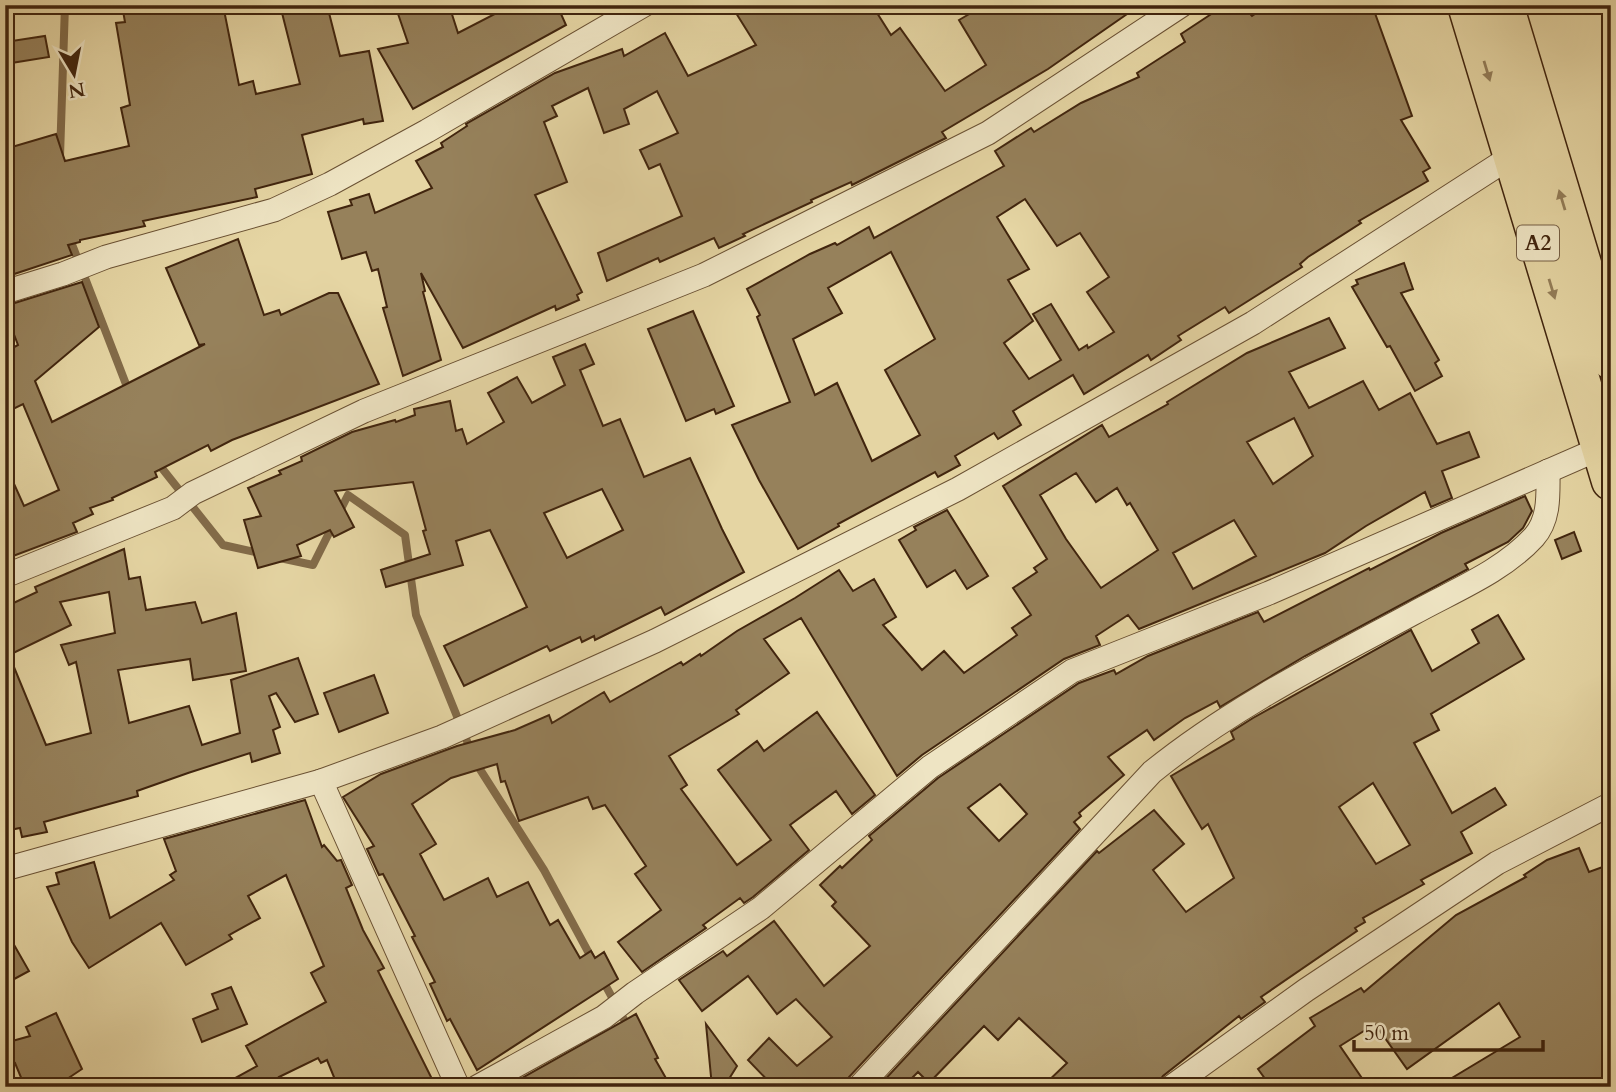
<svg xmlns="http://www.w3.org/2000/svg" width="1616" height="1092" font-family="Cardo,serif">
	<rect width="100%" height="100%" fill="#e5d5a3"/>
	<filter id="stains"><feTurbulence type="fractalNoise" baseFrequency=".00286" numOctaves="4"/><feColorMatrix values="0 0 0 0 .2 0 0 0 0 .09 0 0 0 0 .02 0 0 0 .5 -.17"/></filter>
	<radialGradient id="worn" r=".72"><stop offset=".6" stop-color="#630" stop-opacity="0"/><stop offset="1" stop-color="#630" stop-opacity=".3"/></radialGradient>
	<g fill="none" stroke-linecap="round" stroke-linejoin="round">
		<g stroke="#826b49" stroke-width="8">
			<path d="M60,156l5,-151"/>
			<path d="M68,234l61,158"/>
			<path d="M157,462l66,83 41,9"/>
			<path d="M280,558l33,7 35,-70 57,40 11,80 55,136"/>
			<path d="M476,763l68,107 48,89"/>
			<path d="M601,977l27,50"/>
		</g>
	</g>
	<g fill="#96815b" stroke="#41250e" stroke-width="2" fill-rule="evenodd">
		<path d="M122,5h101l16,80 14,-4 3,13 44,-10 -20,-79h47l13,51 29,-5 14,70 -19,3 -1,-5 -61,16 10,39 -57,15 2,8 -114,24 2,5 -65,14v2l-12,3 4,10 -67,22v-128l51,-15 9,27 64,-15 -8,-38 9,-3 -14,-82 9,-1z"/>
		<path d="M395,5h54l9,28 54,-28h45l9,20 -153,84 -35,-60 30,-6z"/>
		<path d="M731,5h141l19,30 9,-7 45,63 41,-26 -27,-45 12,-7 -5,-8h174l-92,64 -106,63 4,6 -94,47 -1,-3 -40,18 1,2 -69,32 2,2 -26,12 -5,-10 -54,24 -2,-4 -51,23 -9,-28 84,-37 -22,-52 -11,5 -9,-19 38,-17 -21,-42 -33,18 5,15 -25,9 -16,-45 -36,18 5,10 -13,6 23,60 -32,13 47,97 -5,3 2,5 -23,10 -1,-4 -92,42 -42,-75 4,18 -2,1 18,68 -38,16 -20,-68 4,-1 -9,-38 -6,2 -6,-19 -24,7 -14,-47 24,-7 -2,-5 19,-6 6,19 57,-25 -16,-27 27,-14 -2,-4 26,-17 -1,-2 89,-51 67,-24 2,7 41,-23 23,43 68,-31z"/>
		<path d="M1225,5h17l10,11 16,-11h104l40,111 -11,4 29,48 -7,4 5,9 -69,40 2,2 -53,34 -8,7 2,3 -73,46 -4,-6 -47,29 3,4 -30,20 -3,-5 -64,39 -11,-19 -60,36 8,14 -23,14 -4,-6 -39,23 5,9 -22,12 -3,-5 -97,52 1,2 -41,23 -39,-69 -27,-55 58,-23 -33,-85 3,-2 -13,-26 63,-35 25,-11 2,2 32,-18 5,11 130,-72 -9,-15 36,-23 3,4 47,-29 58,-26 -2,-4 48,-31 -4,-8zM1025,199l32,47 23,-13 29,44 -22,15 27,40 -26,16 -1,-3 -8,5 -28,-46 -18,10 28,46 -32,19 -25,-36 29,-22 -25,-41 21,-11 -32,-52zM891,252l44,87 -50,31 35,65 -48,26 -35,-78 -22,12 -22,-56 49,-26 -14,-25z"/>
		<path d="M45,36l4,21 -44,7v-22z"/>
		<path d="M238,239l26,76 15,-5 2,5 48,-22h9l41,91 -147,56 -21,11 -3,-6 -53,27 2,5 -45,21 1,2 -23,8 3,6 -20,9 4,9 -72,27v-95l19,42 35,-16 -36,-86 -18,9v-61l13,-7 -13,-34v-5l77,-24 17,45 -64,54 17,41 153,-78 -6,1 -33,-77z"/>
		<path d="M1404,263l9,26 -12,4 38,67 -4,3 7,13 -27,15 -25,-45 -3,1 -35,-60 6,-3 -2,-4z"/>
		<path d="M693,311l41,95 -18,8 -2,-5 -28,12 -38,-92z"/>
		<path d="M1329,318l16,30 -56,24 20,36 54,-27 16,29 31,-17 27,51 32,-12 10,25 -37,14 10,27 -21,9 -6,-15 -59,34 -41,27 -186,76 -11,-14 -32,21 4,9 -36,14 -142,96 -25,21 -96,-158 -37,21 25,34 -53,37 3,4 -70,42 18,29 -6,4 56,76 34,-25 -53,-70 39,-29 7,10 53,-39 58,83 -23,19 -16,-23 -46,34 19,25 -56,47 -9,6 -4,-5 -37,27 3,3 -64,44 -24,-30 43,-32 -26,-36 11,-8 -41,-61 -12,4 -5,-12 -69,24 -14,-40 -4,1 -4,-18 -46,14 -39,26 24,40 -16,10 24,46 44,-22 9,19 31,-15 22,43 8,-5 22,38 11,-7 4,7 9,-6 14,27 -141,91 -27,-51 -3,2 -17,-37 5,-2 -23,-45 3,-1 -32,-62 -4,1 -12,-26 7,-3 -31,-49 38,-23 76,-28 58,-16 34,-15 3,8 52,-31 6,10 71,-40 2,3 17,-11 1,2 36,-25 58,-33 44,-28 14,21 21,-12 22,38 -13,8 39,45 22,-19 20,22 53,-38 -5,-7 19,-13 -18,-27 24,-16 -3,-4 13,-9 -44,-73 99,-61 7,12 59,-33 -1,-2 80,-49zM1294,418l19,38 -40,28 -26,-42zM1076,473l20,29 21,-14 10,17 3,-2 28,47 -57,38 -35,-49 -26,-44zM1234,520l22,36 -63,33 -20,-36z"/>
		<path d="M585,344l9,20 -14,6 23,56 17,-7 24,58 46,-19 32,71 22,43 -79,43 -4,-8 -66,33 -1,-4 -12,6 -2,-5 -30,14 -3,-5 -83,40 -20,-40 83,-39 -37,-77 -34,11 7,24 -77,22 -5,-17 49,-16 -7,-23 3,-1 -13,-48 -78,9 19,36 -20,10 -4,-7 -33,15 4,11 -43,12 -14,-48 17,-4 -13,-28 33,-14 -2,-3 23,-10 -1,-4 51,-25 43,-12 1,2 19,-7 -1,-6 36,-8 6,30 6,-2 5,15 37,-22 -16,-29 29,-16 15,26 33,-18 -12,-28zM602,489l21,41 -56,28 -23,-45z"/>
		<path d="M1525,496l7,15 -9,17 -15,14 -43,22 3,5 -163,87 -85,51 -3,-6 -32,17 -31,22 -7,-10 -39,27 16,18 -45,38 2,3 -7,6 6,7 -231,248 -4,10h-71l-26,-27 21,-22 28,28 35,-29 -36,-38 -19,15 -29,-38 -46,35 -23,-31 44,-29 4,5 47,-35 50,65 46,-40 -38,-40 4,-4 -16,-17 20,-19 2,2 30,-28 -3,-4 69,-58 141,-95 35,-13 2,4 32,-18 110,-44 6,10 105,-54 1,2 71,-37zM1000,784l27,30 -28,27 -31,-33z"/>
		<path d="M947,510l41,66 -21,13 -12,-19 -28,17 -28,-47 17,-10 -2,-3z"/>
		<path d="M1574,532l7,19 -19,8 -7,-19z"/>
		<path d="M124,549l5,30 11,-2 6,33 49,-8 7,21 34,-10 10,58 -53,9 -3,-21 -72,11 11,53 60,-17 13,39 38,-12 -9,-53 67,-22 20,56 -23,8 -19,-29 -7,3 11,31 -7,3 7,23 -28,9 -2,-9 -62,20 -51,18 1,5 -94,26 3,10 -25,5 -2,-9 -15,3v-224l32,-15 -2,-5zM109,592l6,41 -54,12 8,20 7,-3 15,71 -45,12 -37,-90 62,-30 -11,-23z"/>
		<path d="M1498,615l26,44 -93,55 8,16 -25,13 38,70 43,-25 11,17 -45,27 11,21 -51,27 3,4 -61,34 2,4 -10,6 2,3 -96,66 4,5 -24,17 -2,-3 -76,60 -8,11h-113l25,-24 -48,-45 -21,22 -14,-14 -55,57 -11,-11 -15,15h-25l219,-236 2,2 55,-43 30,34 -31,26 33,42 48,-34 -26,-54 -6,5 -31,-53 63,-37 -3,-7 22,-14 158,-88 21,41 47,-28 -7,-13zM1373,783l37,62 -34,19 -37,-57z"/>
		<path d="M374,675l14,38 -49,19 -15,-39z"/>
		<path d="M305,800l17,47 2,-2 13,16 4,-1 11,25 -6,3 17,42 21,38 -6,3 58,116h-98l-11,-27 -6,3 -3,-5 -39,19 6,10h-66l38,-21 -11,-20 80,-44 -15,-29 13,-7 -38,-91 -38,21 12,22 -31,17 3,4 -46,26 -25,-42 -72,45 -17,-26 -25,-55 12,-3 -3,-11 38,-11 16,56 64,-38 -4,-5 6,-4 -12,-32z"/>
		<path d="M1579,848l10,24 22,-8v223h-174l83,-50 -21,-34 -92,66 -32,-45 -35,22 28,41h-97l-13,-18 57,-43 -5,-8 51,-30 3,4 92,-77 70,-38 -2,-2 23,-15z"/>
		<path d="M5,929l24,42 -24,13z"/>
		<path d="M231,987l16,37 -45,18 -9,-23 25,-10 -6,-15z"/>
		<path d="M56,1013l26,56 -27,18h-30l-10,-24 -10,3v-23l25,-7 -4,-9z"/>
		<path d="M636,1014l22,44 -3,1 16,28h-165z"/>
		<path d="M706,1024l31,42 -13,21h-12z"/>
	</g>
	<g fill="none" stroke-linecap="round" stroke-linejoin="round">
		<defs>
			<g id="street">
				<path d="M5,292l58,-18 43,-17 168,-47 56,-26 97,-53 217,-126"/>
				<path d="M5,576l168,-68 20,-15 171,-82 340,-136 284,-142 194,-128"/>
				<path d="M321,781l137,306"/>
				<path d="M5,869l316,-88 121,-44 213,-96 303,-152 295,-166 259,-167"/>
				<path d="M477,1087l127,-70 31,-24 126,-85 169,-141 142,-96 197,-78 332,-145"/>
				<path d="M859,1087l293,-315c79,-64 171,-110 260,-158 41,-23 90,-42 122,-77 16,-18 14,-43 14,-66"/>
				<path d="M1171,1087l135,-97 191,-127 114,-59"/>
			</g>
			<g id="highway">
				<path d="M1467,5l144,476"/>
				<path d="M1504,5l107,355"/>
			</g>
		</defs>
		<use href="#street" stroke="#6a5133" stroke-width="25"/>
		<use href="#highway" stroke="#41250e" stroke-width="41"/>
		<use href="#street" stroke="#eee4c3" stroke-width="23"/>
		<use href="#highway" stroke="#e5d5a3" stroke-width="38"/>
	</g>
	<defs><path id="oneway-solid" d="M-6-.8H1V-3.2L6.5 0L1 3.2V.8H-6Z" transform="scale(1.75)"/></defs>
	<g fill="#937d58">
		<use href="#oneway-solid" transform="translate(1487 71) rotate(73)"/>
		<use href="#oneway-solid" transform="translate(1562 200) rotate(-107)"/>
		<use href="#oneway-solid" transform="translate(1552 289) rotate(73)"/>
	</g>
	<g text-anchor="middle" stroke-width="5" stroke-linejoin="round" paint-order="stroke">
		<rect fill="#eee4c3" stroke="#755e44" stroke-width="2" x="1517" y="225.5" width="42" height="35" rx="5"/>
		<g font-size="21" font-weight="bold" fill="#41250e">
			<text x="1538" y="250">A2</text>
		</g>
	</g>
	<rect width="1616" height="1092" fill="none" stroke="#e5d5a3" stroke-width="28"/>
	<rect x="7" y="7" width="1602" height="1078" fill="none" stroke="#41250e" stroke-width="3.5"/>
	<rect x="14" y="14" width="1588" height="1064" fill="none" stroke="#41250e" stroke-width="2"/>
	<g transform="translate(74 74) rotate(170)" stroke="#eee4c3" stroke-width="5" paint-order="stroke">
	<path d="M0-5L12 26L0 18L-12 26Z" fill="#41250e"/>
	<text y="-10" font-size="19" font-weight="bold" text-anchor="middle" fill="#41250e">N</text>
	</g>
	<path d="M1354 1040v10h189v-10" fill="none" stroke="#41250e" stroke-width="3.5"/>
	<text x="1364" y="1040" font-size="21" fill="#41250e" stroke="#eee4c3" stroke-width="5" paint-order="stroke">50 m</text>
	<rect width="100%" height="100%" filter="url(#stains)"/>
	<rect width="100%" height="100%" fill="url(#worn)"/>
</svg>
